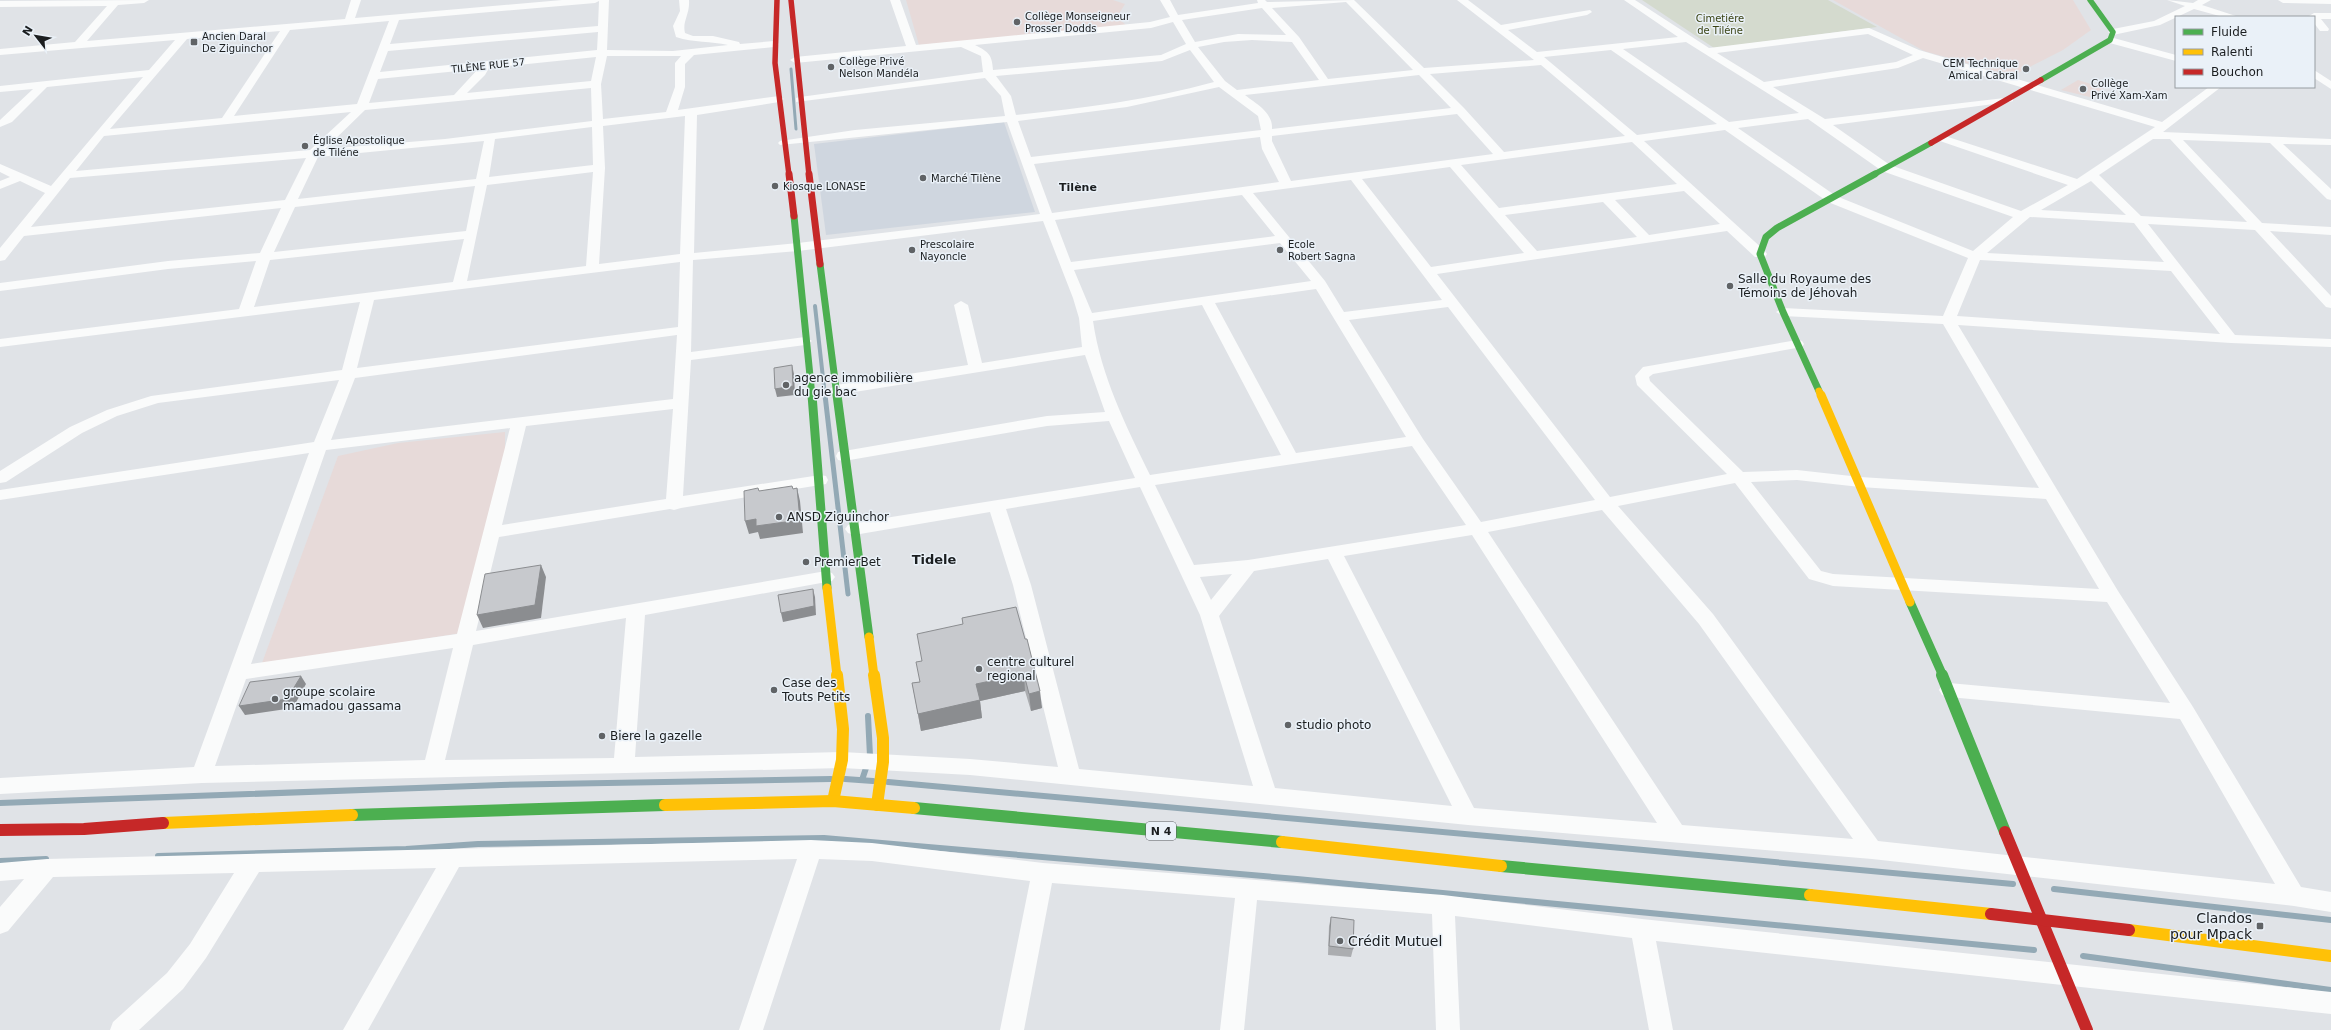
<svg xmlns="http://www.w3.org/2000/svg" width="2331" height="1030" font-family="'DejaVu Sans',sans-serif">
	<rect width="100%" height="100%" fill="#e0e3e7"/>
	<path fill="#cfd6df" d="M1004,122l31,90 -209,23 -12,-91z"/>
	<g fill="#e7dad9">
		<path d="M906,0h207l12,4 -8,13 10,9 -208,19z"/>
		<path d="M1833,0h240l18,30 -28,20 -51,26 -88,-25z"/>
		<path d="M2078,80l26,8 -14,9 -29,-7z"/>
		<path d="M505,432v37l-44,164 -130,21 -69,9 76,-207 60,-13z"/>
	</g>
	<path fill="#d4dace" d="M1642,0h186l49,27 -163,21z"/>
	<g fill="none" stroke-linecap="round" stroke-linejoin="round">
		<path stroke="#93a9b5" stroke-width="3" d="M791,69l5,60"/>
		<path stroke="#93a9b5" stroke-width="4" d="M815,306l10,90"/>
		<path stroke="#93a9b5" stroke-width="5" d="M825,395l23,199"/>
		<g stroke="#93a9b5" stroke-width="6">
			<path d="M845,779l28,2"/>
			<path d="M862,780l8,-24 -2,-40"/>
			<path d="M888,782c375,32 750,68 1125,102"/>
			<path d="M0,803l501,-18 330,-6"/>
			<path d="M158,856l248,-7 72,-5 346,-6 473,41 737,71"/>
			<path d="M0,861l46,-2"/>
			<path d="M2054,889l277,31"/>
			<path d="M2083,956l248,34"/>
		</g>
		<g fill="#fafbfb" fill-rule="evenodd">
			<path d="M149,0l-5,3 -26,2 -31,36 258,-22 6,-19h10l-6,18 207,-18h47l-2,50 66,1 55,-6c-17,-4 -34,-2 -52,-8l-3,-11 7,-15 -1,-11h10c1,15 -7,21 -4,33l8,3h20l26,6 1,2 34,-3 5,3 -5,3 -80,8 -9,9v23l-7,23 101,-14 5,3 -5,3 -82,13 -3,138 104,-10 242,-29 -33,-92 -227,23 -2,-2 2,-2 75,-11 150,-14 -4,-20 -16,-18 -189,24v-4l4,-1 183,-25 -2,-16 -20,-9 -166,16 -5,-3 5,-3 111,-11 -16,-46h10l16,45 234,-23 20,-5 -10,-17h10l8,15 80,-12 -1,-3h8l2,2 87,-2 70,68 110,-8 -77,-60h11l33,25 89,-15 2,2 -5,3 -79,15 29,22 141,-15 -54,-37h11l74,48 160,-20 50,22 243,72 47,-35h12l-58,45 168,7v6l-48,-1 48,45v11l-4,-1 -57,-56 -87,-3 79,83 69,4v8l-61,-4 61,65v12l-5,-1 -71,-77 -107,-6 87,111 96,4v8l-100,-4 -273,-18 160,266 75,116 108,180 30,5v20l-37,-6 -422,-47 -404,-34 -498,-50 -128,-7 -640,15 -202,11v-16l194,-11 115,-314 -309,47v-10l314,-48 25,-62 -181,23 -41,13 -35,17 -76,49 -6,1v-12l70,-44 37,-17 44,-14 191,-26 18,-68 -360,45v-8l239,-30 17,-48 -88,8 -168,22v-8l168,-22 92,-8 21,-45 -257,28 -19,24 -5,1v-13l45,-55 -25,-12 -20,8v-8l10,-4 -10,-5v-8l51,22 92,-109 -96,10 -35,35 -12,5v-7l33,-31 -33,3v-6l149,-16 26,-30 -175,15v-6l75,-7 32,-36 -107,1v-6zM599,1l-1,25 -208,18 9,-24 196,-17zM1346,2l67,68 -85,9 -29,-42 -27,-29zM1262,8l24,27 -48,-1 -43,8 -13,-22zM389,21l-32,83 -123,12 56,-86zM1173,22l13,22 -25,11 -168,15c-1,-15 -4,-18 -18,-25l176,-17zM280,31l-58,87 -112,11 77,-90zM598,32l-1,18 -217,22 8,-21zM1868,34l45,21 -17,7 -132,20 -47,-29zM1252,40l40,2 27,38 -82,10 -12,-9 -27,-34 26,-5zM1686,42l113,71 -70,9 -106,-73zM1190,50l24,32c-64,18 -132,26 -198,33l-5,-19 -15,-20 166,-15zM1611,50l106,74 -80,11 -93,-78zM607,56h74l-6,7v24l-9,25 -63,7 -2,-35zM596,57l-5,24 -124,12 18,-18 4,-7zM1923,58l232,69 -78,52 -132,-43h-8l-2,2 2,2 131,45 -47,26 -131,-46 -57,-40 176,-23 4,-1v-4l-188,22 -52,-32 125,-19zM1541,65l84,71 -121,16 -40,-44 -34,-34zM478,69l-24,26 -85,8 9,-24zM1419,75l32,33 -179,21c1,-17 -16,-25 -27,-34zM1219,87l39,29 3,14 -230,27 -13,-36 109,-14zM591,88l1,33 -147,18 -120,10 40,-39zM351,112l-41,38 -234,21 28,-35zM1457,114l36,40 -202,27 -19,-40v-5zM685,116l-5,138 -81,10 6,-96 -2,-42zM1808,119l74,52 131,46 -40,34 -137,-55 -98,-68zM592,127l1,38 -104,12 6,-38zM1725,130l103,72 140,56 -25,58 -160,-8 -7,4 7,4 160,8 96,164 -179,-11 -63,-7 -54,2 -93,-91 -1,-4 4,-3 149,-27 2,-3 -2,-3 -5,-1 -154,27 -8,9 2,9 90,89 -117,23 -173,-223 290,-43 28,26h10l2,-3 -2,-3 -121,-110zM1260,137l2,12 17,33 -227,31 -18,-49zM2153,139h17l77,83 -106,-6 -42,-41zM484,141l-8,38 -178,20 20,-42zM1632,142l45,42 -178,24 -38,-43zM306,158l-21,42 -254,27 39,-49zM1450,167l74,86 -93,14 -69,-88zM593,172l-7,94 -119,15 20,-96zM1351,180l91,120 -98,12 -19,-31 -72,-88zM2091,181l35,34 -85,-5zM475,186l-9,45 -192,21 21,-45zM1684,191l36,33 -71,11 -34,-35zM1242,195l33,41 -204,26 -16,-42zM1603,202l34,35 -100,14 -32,-36zM2030,217l104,6 30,39 -177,-9zM1043,221l30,77 6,20 3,29 -100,16 -14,-58 -7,-4 -7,4 14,60 -132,20 -8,5 8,5 249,-40 20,57 -58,4 -203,35 -6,1 -2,4 2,4 6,1 203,-35 62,-5 26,57 -281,45 -6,2 -3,4 3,4 6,2 136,-23 23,73 45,182 -88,-8 -128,-7 -207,5 10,-142 187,-34 3,-4 -3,-4 -6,-2 -350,60 23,-94 171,-28 4,1 7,-2 139,-23 6,-1 2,-4 -2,-4 -6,-1 -137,21 8,-136 114,-15 7,-4 -7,-4 -114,15 2,-92 105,-9zM464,239l-11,43 -199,25 16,-47zM1280,243l31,38 -219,32 -18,-43zM1980,260l191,11 49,63 -263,-18zM680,262l-2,65 -321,41 17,-68zM1316,289l90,148 -110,16 -81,-150zM1202,305l79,150 -131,20c-24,-49 -49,-99 -57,-154zM1448,307l147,193 -114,22 -58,-83 -74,-119zM677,335l-4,64 -342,41 24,-62zM673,409l-7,90 -164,26 24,-99zM510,428l-53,206 -206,30 75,-214zM1412,446l54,79 -218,35 -54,5 -39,-80zM1797,480l63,7 186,12 53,90 -266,-15 -12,-3 -70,-89zM1735,483l74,96 24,7 274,16 63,101 -221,-20 -7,2 -3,5 3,5 7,2 231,22 95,165 -397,-43 -165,-227 -95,-108zM1140,487l60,128 53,171 -174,-17 -48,-184 -25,-76zM1602,510l97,114 154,215 -171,-14 -194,-293zM1472,535l185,288 -183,-15 -130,-252zM1328,559l124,247 -177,-18 -56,-172 35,-45zM1232,574l-21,26 -11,-23zM626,618l-12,140 -169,2 28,-115zM453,648l-28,112 -210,6 31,-87z"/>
			<path d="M2167,0l26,3 5,-3h13l-9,5 37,12h-16l-29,-8 -34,16 -47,10 -5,-3 5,-3 41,-8 31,-15z"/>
			<path d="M2278,0h53v4l-48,-1z"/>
			<path d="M2314,13h17v6h-10l8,10 -1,2h-8l-6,-8v-6l-5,-1z"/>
			<path d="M2110,37l66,18v6l-70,-19 -1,-2z"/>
			<path d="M2314,70l17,11v8l-17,-11z"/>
			<path d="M811,840l61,3 171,20 400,32 199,24 689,73v22l-675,-73 17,89h-24l-17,-92 -177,-22 5,114h-24l-4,-116 -175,-14 -13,130h-24l15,-132 -183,-15 -28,147h-24l30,-149 -158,-20 -53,-2 -56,171h-24l58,-171 -338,8 -91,163h-25l93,-162 -177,4 -53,86 -23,31 -44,41h-29l3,-8 54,-49 23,-29 44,-71 -181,4 -45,54 -8,3v-27l24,-28 -24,2v-18l47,-4z"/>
		</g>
		<g stroke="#4caf50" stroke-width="5.5">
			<path d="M2041,80l69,-40 3,-8 -23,-32"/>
			<path d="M1873,175l58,-32"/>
		</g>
		<g stroke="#4caf50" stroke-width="7">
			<path d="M794,216l18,180"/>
			<path d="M820,264l17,132"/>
			<path d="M1819,391l-36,-79 -23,-58 6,-17 11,-9 98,-54"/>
		</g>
		<g stroke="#4caf50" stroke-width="9">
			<path d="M812,395l15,193"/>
			<path d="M837,395l32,242"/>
			<path d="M1910,602l33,74"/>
		</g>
		<g stroke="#4caf50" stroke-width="12">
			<path d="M1942,675l63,157"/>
			<path d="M914,808l368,34"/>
			<path d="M352,815l313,-10"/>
			<path d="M1501,866l309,29"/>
		</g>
		<path stroke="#ffc107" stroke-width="7" d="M1819,391l2,5"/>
		<g stroke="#ffc107" stroke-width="9">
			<path d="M1821,395l89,207"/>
			<path d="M827,588l10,88"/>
			<path d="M869,637l5,39"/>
		</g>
		<g stroke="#ffc107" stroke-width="12">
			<path d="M874,675l9,63v24l-6,43"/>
			<path d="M833,801l9,-41 1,-31 -6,-54"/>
			<path d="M665,805l168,-4 81,7"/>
			<path d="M163,823l189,-8"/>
			<path d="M1282,842l219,24"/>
			<path d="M1810,895l181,19"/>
			<path d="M2129,930l202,26"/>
		</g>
		<g stroke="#c62828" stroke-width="5.5">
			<path d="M777,0l-2,63 14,112"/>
			<path d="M791,0l18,175"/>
			<path d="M1931,143l110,-63"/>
		</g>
		<g stroke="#c62828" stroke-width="7">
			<path d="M789,174l5,42"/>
			<path d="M809,174l11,90"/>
		</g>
		<g stroke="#c62828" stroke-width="12">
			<path d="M0,830l84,-1 79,-6"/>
			<path d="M2005,832l82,198"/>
			<path d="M1991,914l138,16"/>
		</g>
	</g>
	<g fill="#abadb0">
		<path d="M1016,607l26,101 -11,3 -6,-20 -45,10 2,17 -61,13 -9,-48 8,-1 43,-58 -1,-6z"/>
		<path d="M1331,917l22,32 -2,8 -23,-2 1,-29z"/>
	</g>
	<g fill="#8b8d90">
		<path d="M792,365l2,9 1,21 -18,2 -2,-8z"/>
		<path d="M797,488l3,13 3,32 -43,6 -2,-7 -9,2 -4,-13z"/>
		<path d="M541,565l5,12 -5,41 -58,10 -6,-13z"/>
		<path d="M813,589l2,8 1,18 -33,7 -2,-9z"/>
		<path d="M1024,674l1,17 -45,10 2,17 -61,13 -3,-17 58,-30z"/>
		<path d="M301,676l5,8 -13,24 -48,7 -6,-9z"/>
		<path d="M1040,691l2,17 -11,3 -2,-17z"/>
	</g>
	<g fill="#c7c9cd" stroke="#8b8d90">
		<path d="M792,365l1,21 -18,3 -1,-21z"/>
		<path d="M792,486l1,3 4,-1 3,32 -44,6v-7l-11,2 -1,-30 14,-3 1,3z"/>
		<path d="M541,565l-6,40 -58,10 8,-41z"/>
		<path d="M813,589l1,17 -33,7 -3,-18z"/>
		<path d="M1016,607l9,32h2l13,52 -11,3 -5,-20 -48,10 4,16 -62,14 -6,-31 8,-1 -4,-20 6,-1 -5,-27 46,-10 -1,-6z"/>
		<path d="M301,676l-14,23 -48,7 11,-24z"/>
		<path d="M1331,917l23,3 -1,29 -24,-3z"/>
	</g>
	<g fill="#606366" stroke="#eaf1f8" stroke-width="1.5">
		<circle cx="1017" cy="22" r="4"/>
		<rect x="190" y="38" width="8" height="8" rx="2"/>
		<circle cx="831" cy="67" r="4"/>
		<circle cx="2026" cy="69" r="4"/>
		<circle cx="2083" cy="89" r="4"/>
		<circle cx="305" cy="146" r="4"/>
		<circle cx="923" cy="178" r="4"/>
		<circle cx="775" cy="186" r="4"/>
		<circle cx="912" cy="250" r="4"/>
		<circle cx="1280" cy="250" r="4"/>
		<circle cx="1730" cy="286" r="4"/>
		<circle cx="786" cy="385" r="4"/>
		<circle cx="779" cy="517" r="4"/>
		<circle cx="806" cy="562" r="4"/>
		<circle cx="979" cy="669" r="4"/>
		<circle cx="774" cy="690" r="4"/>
		<circle cx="275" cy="699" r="4"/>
		<circle cx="1288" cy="725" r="4"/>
		<circle cx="602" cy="736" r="4"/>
		<rect x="2256" y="922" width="8" height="8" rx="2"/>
		<circle cx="1340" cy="941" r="4"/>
	</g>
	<g text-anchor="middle" stroke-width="3" stroke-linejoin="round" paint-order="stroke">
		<g font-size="10" fill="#1b1e20" stroke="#eaf1f8" text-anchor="start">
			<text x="1025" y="20">Collège Monseigneur<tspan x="1025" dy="12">Prosser Dodds</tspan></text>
			<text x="202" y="40">Ancien Daral<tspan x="202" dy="12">De Ziguinchor</tspan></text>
			<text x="839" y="65">Collège Privé<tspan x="839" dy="12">Nelson Mandéla</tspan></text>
			<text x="2018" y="67" text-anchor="end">CEM Technique<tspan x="2018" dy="12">Amical Cabral</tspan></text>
			<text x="2091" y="87">Collège<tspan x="2091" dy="12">Privé Xam-Xam</tspan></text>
			<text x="313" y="144">Église Apostolique<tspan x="313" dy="12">de Tiléne</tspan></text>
			<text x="931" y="182">Marché Tilène</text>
			<text x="783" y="190">Kiosque LONASE</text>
			<text x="920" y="248">Prescolaire<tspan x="920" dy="12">Nayoncle</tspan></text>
			<text x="1288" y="248">Ecole<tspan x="1288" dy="12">Robert Sagna</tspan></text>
		</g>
		<g font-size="10" fill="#394212" stroke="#eaf1f8">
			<text x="1720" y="22">Cimetiére<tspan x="1720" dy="12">de Tiléne</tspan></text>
		</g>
		<g font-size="10" fill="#1b1e20" stroke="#eaf1f8">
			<text transform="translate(488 65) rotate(-6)" y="4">TILÈNE RUE 57</text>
		</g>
		<g font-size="11" font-weight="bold" fill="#1b1e20" stroke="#eaf1f8">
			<text x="1078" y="191">Tilène</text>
		</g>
		<rect fill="#eaf1f8" stroke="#595d61" stroke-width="1" x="1146" y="822" width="30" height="18" rx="3"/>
		<g font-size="11" font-weight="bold" fill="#1b1e20">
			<text x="1161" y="835">N 4</text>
		</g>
		<g font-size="12" fill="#1b1e20" stroke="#eaf1f8" text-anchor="start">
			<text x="1738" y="283">Salle du Royaume des<tspan x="1738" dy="14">Témoins de Jéhovah</tspan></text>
			<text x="794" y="382">agence immobilière<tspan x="794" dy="14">du gie bac</tspan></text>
			<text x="787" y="521">ANSD Ziguinchor</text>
			<text x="814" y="566">PremierBet</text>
			<text x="987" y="666">centre culturel<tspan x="987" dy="14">regional</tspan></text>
			<text x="782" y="687">Case des<tspan x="782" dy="14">Touts Petits</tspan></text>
			<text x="283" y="696">groupe scolaire<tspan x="283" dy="14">mamadou gassama</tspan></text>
			<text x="1296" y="729">studio photo</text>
			<text x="610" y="740">Biere la gazelle</text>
		</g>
		<g font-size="13" font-weight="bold" fill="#1b1e20" stroke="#eaf1f8">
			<text x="934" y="564">Tidele</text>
		</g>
		<g font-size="14" fill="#1b1e20" stroke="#eaf1f8" text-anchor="end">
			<text x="2252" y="923">Clandos<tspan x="2252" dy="16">pour Mpack</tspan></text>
			<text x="1348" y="946" text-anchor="start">Crédit Mutuel</text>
		</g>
	</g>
	<rect x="2175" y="16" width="140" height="72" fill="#eaf1f8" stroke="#979da2"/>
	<rect x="2183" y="29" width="20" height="6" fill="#4caf50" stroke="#979da2"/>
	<text x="2211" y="36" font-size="12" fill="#1b1e20">Fluide</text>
	<rect x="2183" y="49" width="20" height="6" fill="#ffc107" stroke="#979da2"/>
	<text x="2211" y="56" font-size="12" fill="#1b1e20">Ralenti</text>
	<rect x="2183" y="69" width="20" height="6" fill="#c62828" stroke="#979da2"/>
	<text x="2211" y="76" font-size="12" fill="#1b1e20">Bouchon</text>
	<g transform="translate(36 36) rotate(301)" stroke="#eaf1f8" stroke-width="3" paint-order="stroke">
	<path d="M0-3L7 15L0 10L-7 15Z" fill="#1b1e20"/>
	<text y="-6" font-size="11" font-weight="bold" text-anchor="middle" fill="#1b1e20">N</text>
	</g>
</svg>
